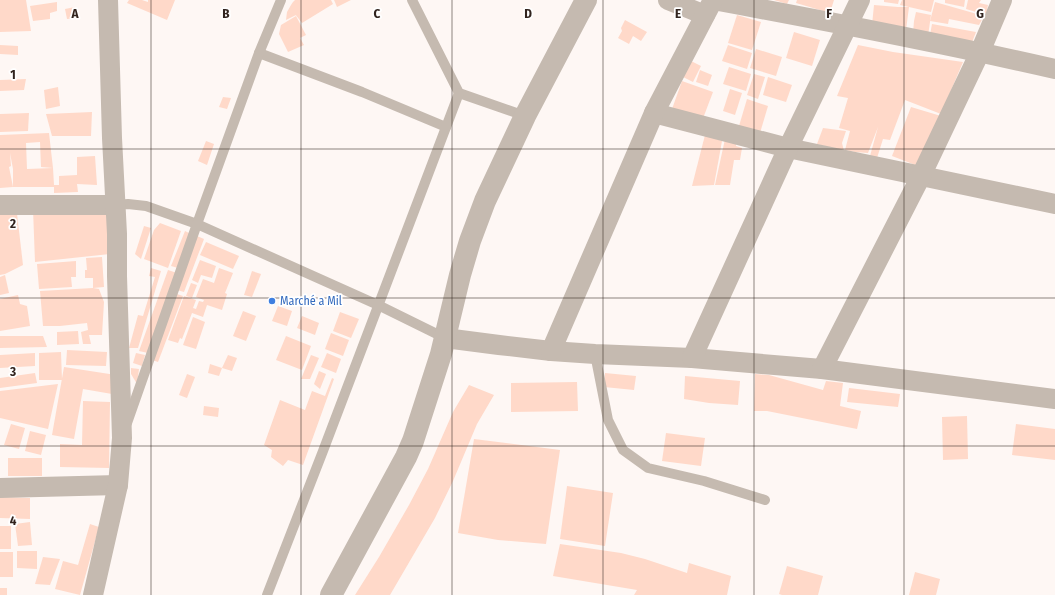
<svg xmlns="http://www.w3.org/2000/svg" width="1055" height="595" font-family="'Fira Sans Condensed',sans-serif">
	<rect width="100%" height="100%" fill="#fef7f4"/>
	<g fill="#ffd9c9">
		<path d="M0,0h26l5,31 -31,1z"/>
		<path d="M129,0h13l6,2v-2h27l-8,20 -40,-17z"/>
		<path d="M295,0h36l2,4 -31,19 -7,-9 1,1 -10,5 1,-8 4,-7 2,-3z"/>
		<path d="M334,0h17l-14,7z"/>
		<path d="M774,0h15l-2,4z"/>
		<path d="M797,0h37l-4,13 -34,-10z"/>
		<path d="M884,0h15l-1,4 -14,-2z"/>
		<path d="M902,0h32l-3,12 -31,-7z"/>
		<path d="M945,0h20l-1,7 -19,-4z"/>
		<path d="M968,0h13l-2,3 9,2 -2,10 -20,-6z"/>
		<path d="M57,2v9l-7,2v6l-17,2 -3,-15z"/>
		<path d="M935,2l49,14 -5,9 -30,-6 -1,5 -18,-3z"/>
		<path d="M874,5l24,2h11l-3,23 -34,-5z"/>
		<path d="M75,7l2,11 -10,1 -2,-10z"/>
		<path d="M916,12l15,3 -3,21 -15,-3 1,-12z"/>
		<path d="M737,15l24,7 -9,28 -24,-7z"/>
		<path d="M296,16l10,19 -6,3 4,7 -16,7 -9,-18 2,-9z"/>
		<path d="M625,20l22,12 -6,9 -8,-5 -4,8 -11,-6 4,-7 -1,-3z"/>
		<path d="M932,24l44,8 -5,13 -41,-10z"/>
		<path d="M794,32l26,8 -8,26 -26,-8z"/>
		<path d="M0,45l18,1v9l-18,-1z"/>
		<path d="M728,45l24,8 -5,16 -25,-8z"/>
		<path d="M858,45l35,7 70,10 -22,52 -36,-14 -15,40 -7,-1 -6,19 -7,-2 8,-29 -10,26 -13,-1 -10,-2 5,-19 -11,-3 9,-30 -11,-2z"/>
		<path d="M756,49l26,8 -6,19 -26,-8z"/>
		<path d="M691,61l10,5 -8,16 -10,-5z"/>
		<path d="M729,67l22,7 -5,17 -23,-7z"/>
		<path d="M700,70l12,5 -4,11 -12,-4z"/>
		<path d="M754,74l11,3 -7,22 -11,-4z"/>
		<path d="M768,77l24,8 -6,17 -23,-7z"/>
		<path d="M26,79l-2,11 -24,1v-11z"/>
		<path d="M682,81l31,11 -11,29 -30,-12z"/>
		<path d="M58,87l2,19 -14,3 -2,-19z"/>
		<path d="M730,89l12,4 -7,22 -12,-4z"/>
		<path d="M223,97l8,1 -4,11 -8,-2z"/>
		<path d="M747,99l21,7 -8,27 -21,-7z"/>
		<path d="M911,107l30,9 -23,50 -26,-10z"/>
		<path d="M92,112l-1,24h-39l-6,-22z"/>
		<path d="M29,113l-1,18 -28,1v-18z"/>
		<path d="M823,128l23,3 -4,12 2,8 -27,-7z"/>
		<path d="M49,133l4,35 -12,-1 -1,-25 -14,1 1,26 26,-1 1,17h5v-9l18,-1v7v-25l18,-1 2,29 -20,-1 1,8 -24,1v-6h-41v-18l-3,-16 1,13 -2,1 4,20 -13,1v-53z"/>
		<path d="M705,135l17,6 -8,44 -22,1z"/>
		<path d="M725,139l11,2v5l6,2 -2,12h-6l-4,25h-15z"/>
		<path d="M206,141l8,3 -7,21 -9,-4z"/>
		<path d="M16,205l7,60 -18,9 -5,1v-69z"/>
		<path d="M107,208l3,46 -75,8 -2,-53z"/>
		<path d="M160,223l21,8 -13,37 -24,-9 10,-29z"/>
		<path d="M144,226l7,2 -10,31 -6,-5z"/>
		<path d="M185,231l6,3 -13,34 -7,-2z"/>
		<path d="M197,236l7,3 -20,53 -7,-2z"/>
		<path d="M206,242l33,14 -6,13 -33,-14z"/>
		<path d="M102,257l2,30 -11,1v-10h-8v-8h2l-1,-12z"/>
		<path d="M200,260l16,6 -4,12 -11,-3 -3,8 -6,-3z"/>
		<path d="M76,261v16h-5l1,10 -33,2 -2,-25z"/>
		<path d="M151,268l10,3 -23,77h-9l9,-33 5,1 12,-39 -6,-1z"/>
		<path d="M219,268l14,5 -8,20 2,1 -5,16 -15,-5 -4,12 -11,-4 -10,26 -2,-1 -2,5 -10,-3 16,-44 12,4 -3,8 3,1 3,-8 4,1 1,-2 -8,-3 7,-18 11,4z"/>
		<path d="M168,270l9,3 -29,80 -9,-2z"/>
		<path d="M252,271l9,3 -9,23 -8,-2z"/>
		<path d="M5,275l4,18 -9,2v-18z"/>
		<path d="M191,283l6,2 -5,13 -6,-2z"/>
		<path d="M93,288l6,1 5,13 -2,33h-13l2,9h-8l-2,-12 7,-2 -1,-7 -27,3h-17l-3,-35z"/>
		<path d="M177,294l6,2 -25,66 -6,-2z"/>
		<path d="M18,295l2,9 7,2 3,20 -30,5v-32z"/>
		<path d="M278,306l14,5 -5,15 -15,-5z"/>
		<path d="M243,311l13,5 -10,25 -13,-5z"/>
		<path d="M340,312l19,7 -8,19 -18,-7z"/>
		<path d="M302,316l17,7 -4,12 -18,-7z"/>
		<path d="M193,317l12,5 -9,27 -13,-4z"/>
		<path d="M78,331l1,13 -22,1v-13z"/>
		<path d="M331,333l18,7 -6,16 -18,-7z"/>
		<path d="M0,336h43l4,11 -47,1z"/>
		<path d="M286,336l25,10 -9,24 -26,-10z"/>
		<path d="M67,350l40,2 -1,14 -40,-1z"/>
		<path d="M61,352l1,28h-23v-27z"/>
		<path d="M35,353v13l-35,2v-13z"/>
		<path d="M136,353l9,2 -3,11 -9,-3z"/>
		<path d="M327,353l14,6 -5,14 -15,-6z"/>
		<path d="M228,355l9,3 -5,13 -10,-3z"/>
		<path d="M311,355l8,3 -9,21h-9z"/>
		<path d="M210,364l12,4 -3,8 -11,-3z"/>
		<path d="M64,367l52,8 -4,19 -29,-5 -9,50 -22,-4z"/>
		<path d="M131,368l8,1 -2,15 -6,-10z"/>
		<path d="M319,371l7,3 -6,15 -6,-5z"/>
		<path d="M35,373l2,10 -37,5v-10z"/>
		<path d="M605,373l31,3 -2,14 -30,-3z"/>
		<path d="M187,374l8,3 -8,21 -8,-3z"/>
		<path d="M755,374l14,1 54,15 3,-9 17,2 -3,23 21,5 -4,18 -90,-18h-13z"/>
		<path d="M685,376l55,5 -2,24 -29,-2 -25,-4z"/>
		<path d="M332,378l2,1 -31,86 -15,-5 -5,6 -12,-9 1,-7 -8,-5 16,-45 25,10 7,-19 13,5z"/>
		<path d="M577,382l1,29 -67,1v-29z"/>
		<path d="M58,384l-10,45 -48,-11v-27z"/>
		<path d="M469,385l25,10 -17,29 -24,57 -18,37 -45,77h-35l24,-38 30,-52 19,-36 25,-57z"/>
		<path d="M849,388l51,6 -2,13 -51,-5z"/>
		<path d="M83,401l27,1 -1,66 -49,-1v-23l22,1z"/>
		<path d="M204,406l15,2 -1,9 -15,-2z"/>
		<path d="M967,416l1,43 -25,1 -1,-43z"/>
		<path d="M11,424l14,4 -6,21 -15,-4z"/>
		<path d="M1016,424l39,5v31l-43,-5z"/>
		<path d="M30,431l16,4 -5,20 -16,-4z"/>
		<path d="M666,433l39,5 -4,28 -39,-5z"/>
		<path d="M474,439l86,11 -14,94 -48,-4 -40,-7z"/>
		<rect x="8" y="458" width="34" height="18"/>
		<path d="M567,486l46,7 -8,53 -45,-7z"/>
		<path d="M0,497l30,1v21l-30,-1z"/>
		<path d="M30,522l2,23 -14,1 -3,-22z"/>
		<path d="M90,524l9,3 -19,68 -25,-6 8,-28 15,4z"/>
		<rect x="0" y="526" width="11" height="23"/>
		<path d="M560,544l61,9 24,6 42,14 2,-10 42,13 -4,19h-93l3,-5 -84,-14z"/>
		<path d="M17,551h20v18l-20,-1z"/>
		<rect x="0" y="552" width="13" height="25"/>
		<path d="M43,557l17,2 -10,26 -15,-1z"/>
		<path d="M787,566l36,10 -5,19h-36l-3,-1z"/>
		<path d="M915,572l25,7 -4,16h-27z"/>
		<rect x="0" y="588" width="7" height="7"/>
	</g>
	<g fill="none" stroke-linecap="round" stroke-linejoin="round">
		<g stroke="#c5bab0" stroke-width="10">
			<path d="M412,0l47,93 66,23"/>
			<path d="M259,53l103,39 84,35"/>
			<path d="M115,205l13,-1 18,2 51,18 181,81 67,33"/>
			<path d="M595,354l13,66 15,30 25,18 56,13 61,19"/>
			<path d="M127,423l70,-199 62,-171 22,-53"/>
			<path d="M267,595l56,-144 136,-358"/>
		</g>
		<g stroke="#c5bab0" stroke-width="20">
			<path d="M668,0l37,15"/>
			<path d="M713,0c114,21 228,43 342,69"/>
			<path d="M654,113l134,35 267,56"/>
			<path d="M0,205h115"/>
			<path d="M445,338l54,7 52,6 44,3 97,4 130,11 233,30"/>
			<path d="M551,351l103,-238 59,-113"/>
			<path d="M692,358l96,-210 72,-148"/>
			<path d="M822,369l99,-193 59,-124 22,-52"/>
			<path d="M0,488l118,-3"/>
			<path d="M93,595l25,-110 4,-47 -5,-162v-42l-5,-96 -4,-138"/>
		</g>
		<path stroke="#c5bab0" stroke-width="22" d="M331,595l75,-138 7,-16 28,-87 19,-79 10,-34 15,-40 40,-85 61,-116"/>
	</g>
	<path fill="none" stroke="#31241f" stroke-width="1" stroke-opacity="0.55" d="M151,0v595M301,0v595M452,0v595M603,0v595M754,0v595M904,0v595M0,149h1055M0,298h1055M0,446h1055"/>
	<circle fill="#3f7fe0" stroke="#fff" stroke-width="1.5" cx="272" cy="301" r="4"/>
	<g text-anchor="middle" stroke-width="3.5" stroke-linejoin="round" paint-order="stroke">
		<g font-size="12" fill="#366cbe" stroke="#fff" text-anchor="start">
			<text x="280" y="305">Marché a Mil</text>
		</g>
	</g>
	<g font-size="13" text-anchor="middle" font-weight="bold" fill="#31241f" stroke="#fff" stroke-width="3.5" stroke-linejoin="round" paint-order="stroke">
		<text x="75" y="18">A</text>
		<text x="226" y="18">B</text>
		<text x="377" y="18">C</text>
		<text x="528" y="18">D</text>
		<text x="678" y="18">E</text>
		<text x="829" y="18">F</text>
		<text x="980" y="18">G</text>
		<text x="13" y="79">1</text>
		<text x="13" y="228">2</text>
		<text x="13" y="376">3</text>
		<text x="13" y="525">4</text>
	</g>
</svg>
